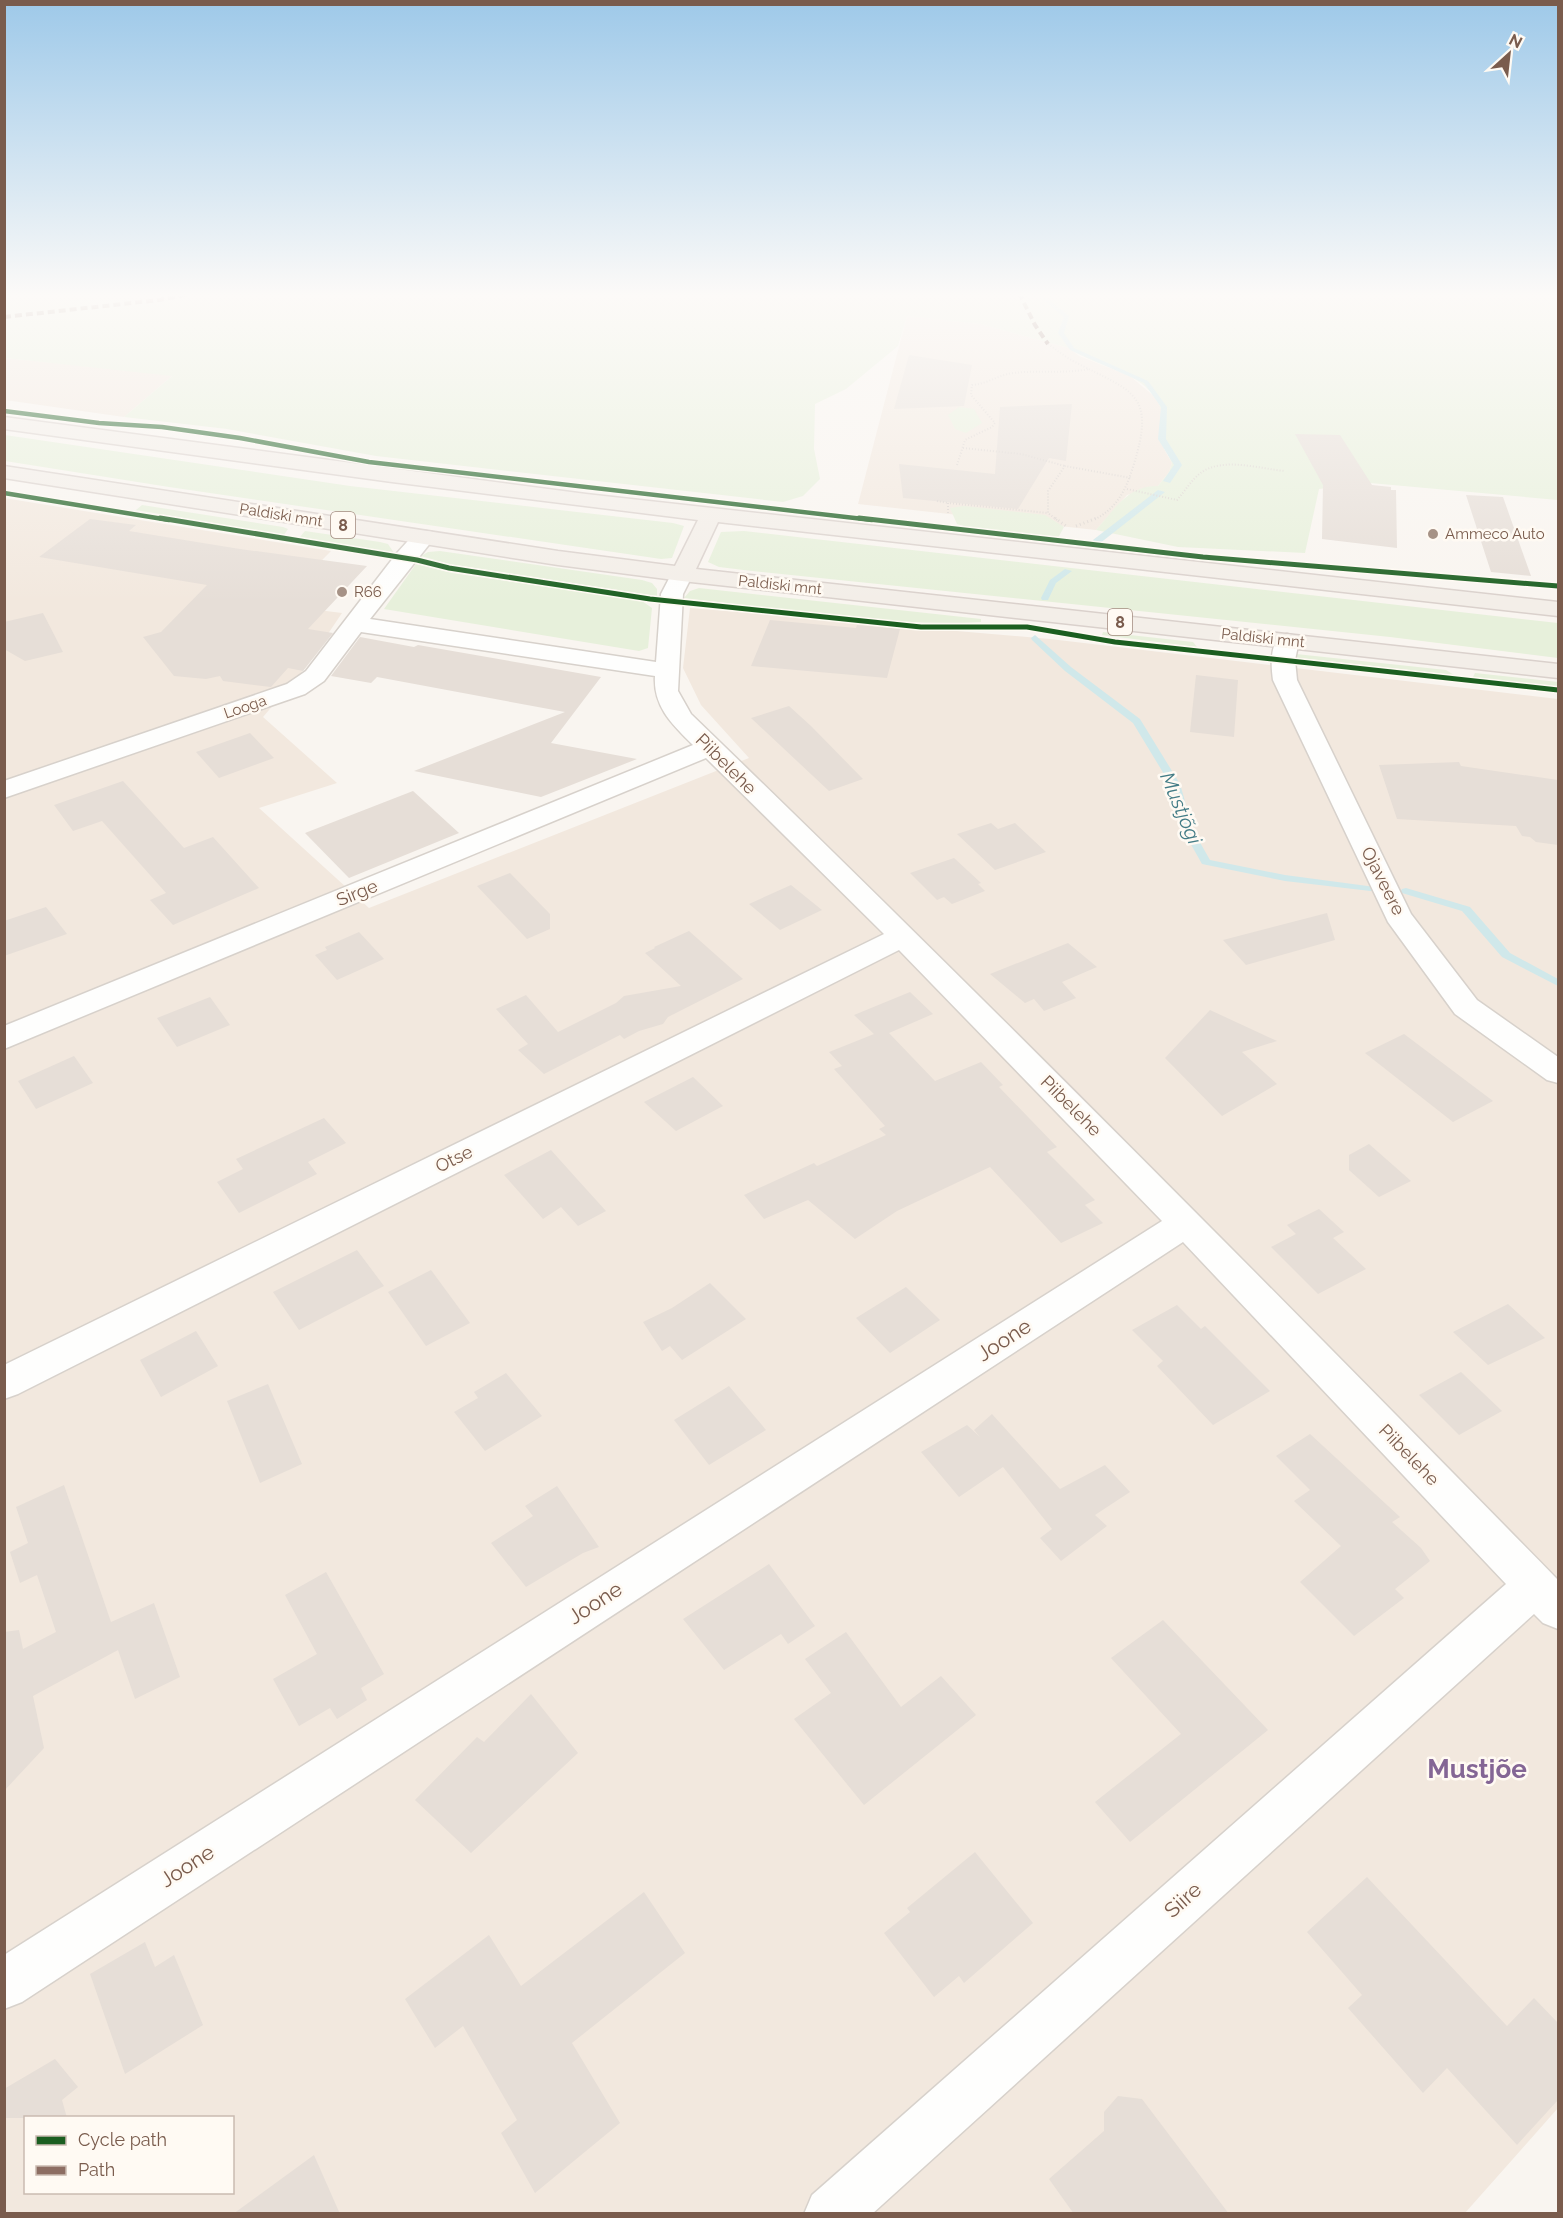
<svg xmlns="http://www.w3.org/2000/svg" width="1563" height="2218" font-family="Raleway,sans-serif">
	<rect width="100%" height="100%" fill="#f9f5f0"/>
	<g fill="#f2e8de" fill-rule="evenodd">
		<path d="M907,316l73,8 89,24 10,8 51,20 25,21 7,13 2,39 8,14 -3,9 -11,14 -31,9 -31,35 -238,-26z"/>
		<path d="M5,358l168,17 -49,42 -119,-17z"/>
		<path d="M4,498l327,53 -53,54 64,8 -37,55 -42,49 74,66 -78,25 110,100 380,-150 -48,-53 -18,-37 7,-60 360,31 508,60v1409l-93,105h-1460zM26,2118h206v74h-206z"/>
	</g>
	<g fill="#e7f0db">
		<path d="M5,293h1553v207l-188,-17 -51,6 -14,64 -127,-6 -82,-17c18,-20 32,-45 62,-44l11,-14 3,-9c-12,-22 -4,-35 -11,-54 -14,-39 -64,-40 -92,-61l-89,-24 -73,-8 -9,30 -52,43 -31,15 -1,45 6,30 -17,17 -20,6 -407,-46 -149,-27 -103,-12 48,-41 -167,-18z"/>
		<path d="M959,407l15,2 8,14 -16,10 -11,-4 -7,-14z"/>
		<path d="M5,435l345,51 323,37 11,3 -12,32 -11,1 -492,-72 -164,-26z"/>
		<path d="M142,505l141,22 5,2 -4,6 -148,-25z"/>
		<path d="M964,506l81,9 19,12 -6,11 -88,-10 -13,-4 -7,-16z"/>
		<path d="M305,531l75,11 8,2 6,9 -94,-16z"/>
		<path d="M744,531l814,92v35l-168,-21 -638,-66 -33,-4 -11,-5 13,-30z"/>
		<path d="M440,551l202,29 10,3 5,6v7l-208,-32 -28,-8 7,-4z"/>
		<path d="M416,564l36,9 190,28 10,7 -4,40 -9,3 -255,-42z"/>
		<path d="M699,588l282,31v3c-99,5 -198,-13 -297,-24l6,-7z"/>
		<path d="M1103,632l90,10 4,5 -95,-12z"/>
		<path d="M1296,654l150,16 8,5 -163,-18z"/>
		<path d="M1475,673l83,9v5l-85,-10z"/>
	</g>
	<g fill="none" stroke-linecap="round" stroke-linejoin="round">
		<g fill="#d0e8ea" fill-rule="evenodd">
			<path d="M1035,293h6l28,23 -5,17 10,15 74,33 19,26 -1,32 16,26 -12,18 -7,-2 11,-16 -16,-26 3,-32 -17,-24 -74,-33 -12,-17 6,-16z"/>
			<path d="M1158,490l7,2 -66,52h-6v-4z"/>
			<path d="M1065,569l7,2 -16,12 -8,17h-6l-1,-2 9,-18z"/>
			<path d="M1035,635l36,32 69,52 40,65 14,48 16,28 75,15 90,12 5,3 -1,2 -94,-11 -83,-17 -18,-32 -14,-48 -37,-61 -68,-52 -33,-31 -1,-2z"/>
			<path d="M1406,888l64,19 40,46 48,26v7l-56,-29 -40,-46 -60,-18 -1,-2 1,-2z"/>
		</g>
	</g>
	<g fill="#e6ded7">
		<path d="M909,355l63,10 -8,41 -70,3z"/>
		<path d="M1072,404l-6,57 -17,-3 -31,51 -115,-11 -4,-34 96,10 5,-67z"/>
		<path d="M1295,434l45,1 32,50 19,2v3h5l1,58 -75,-9 1,-54z"/>
		<path d="M1466,495l37,2 28,79 -40,-4z"/>
		<path d="M90,519l46,6 -7,6 111,18 127,17 -59,63 25,4 -30,38 -15,-3 -17,19 -48,-6 -3,-5 -14,3 -32,-3 -31,-39 18,-5 46,-47 -168,-28z"/>
		<path d="M43,613l20,39 -38,9 -21,-12v-27z"/>
		<path d="M770,620l86,8 1,-3 43,4 -13,49 -136,-12z"/>
		<path d="M360,637l54,10 4,-2 183,32 -50,66 86,16 -96,38 -127,-26 151,-59 -188,-35 -6,6 -40,-7z"/>
		<path d="M1196,675l42,5 -4,57 -44,-5z"/>
		<path d="M789,706l22,20 52,53 -34,12 -78,-73z"/>
		<path d="M250,733l24,25 -55,20 -23,-26z"/>
		<path d="M1459,762l2,4 97,14v65l-22,-3 -6,-5 -8,-1 -6,-10 -119,-7 -18,-54z"/>
		<path d="M123,781l61,67 29,-11 46,51 -86,37 -23,-25 16,-7 -64,-72 -29,10 -19,-26z"/>
		<path d="M413,791l46,42 -110,45 -44,-45z"/>
		<path d="M991,823l7,6 17,-6 31,29 -51,18 -38,-36z"/>
		<path d="M954,858l27,25 -3,1 7,7 -33,13 -8,-7 -7,3 -27,-27z"/>
		<path d="M510,873l40,41v15l-23,10 -50,-53z"/>
		<path d="M791,885l31,25 -42,20 -31,-26z"/>
		<path d="M46,907l21,27 -63,22v-35z"/>
		<path d="M1327,913l8,27 -89,25 -23,-25z"/>
		<path d="M689,931l54,48 -75,38 -5,7 -24,7 -15,8 -4,-4 -76,39 -26,-24 10,-6 -32,-35 30,-14 32,37 58,-29 8,-7 57,-10 -36,-33 10,-5 -1,-1z"/>
		<path d="M359,932l25,27 -47,21 -22,-25 12,-5 -2,-3z"/>
		<path d="M1068,943l29,24 -35,15 14,16 -32,13 -10,-12 -9,4 -35,-29z"/>
		<path d="M910,992l23,22 -44,19 46,48 46,-19 22,23 -4,2 58,60 -10,5 48,48 -10,5 18,18 -42,20 -71,-76 -93,44 -42,28 -47,-39 -44,19 -20,-24 70,-32 3,3 69,-31 -7,-6 6,-3 -51,-57 8,-3 -13,-14 45,-18 -20,-19z"/>
		<path d="M210,997l20,28 -53,22 -20,-29z"/>
		<path d="M1210,1010l67,31 -35,11 35,32 -55,32 -57,-58z"/>
		<path d="M1404,1034l89,67 -40,21 -88,-69z"/>
		<path d="M74,1056l19,27 -57,26 -18,-28z"/>
		<path d="M693,1077l30,29 -47,25 -32,-29z"/>
		<path d="M324,1118l22,25 -38,19 9,12 -78,39 -22,-31 26,-13 -7,-10z"/>
		<path d="M1369,1144l42,37 -32,16 -30,-27v-15z"/>
		<path d="M551,1150l26,29 29,32 -28,15 -17,-19 -18,12 -39,-44z"/>
		<path d="M1319,1209l25,23 -11,6 33,31 -48,25 -47,-47 25,-13 -9,-9z"/>
		<path d="M357,1250l27,36 -85,44 -26,-38z"/>
		<path d="M431,1270l39,53 -44,23 -38,-54z"/>
		<path d="M710,1283l36,36 -64,41 -12,-14 -8,5 -19,-29 29,-14z"/>
		<path d="M906,1287l34,33 -50,33 -34,-35z"/>
		<path d="M1508,1304l37,34 -57,27 -35,-33z"/>
		<path d="M1177,1305l24,24 4,-3 65,65 -57,34 -56,-59 6,-5 -31,-31z"/>
		<path d="M196,1331l22,35 -57,31 -21,-37z"/>
		<path d="M1461,1372l41,39 -43,24 -40,-40z"/>
		<path d="M506,1373l36,43 -57,35 -31,-39 24,-14 -4,-6z"/>
		<path d="M268,1384l34,80 -42,19 -33,-82z"/>
		<path d="M729,1386l37,44 -57,35 -35,-45z"/>
		<path d="M992,1414l68,75 45,-24 25,27 -35,23 12,11 -46,35 -21,-23 12,-9 -49,-62 -44,30 -38,-45 46,-27 13,12 -6,-7z"/>
		<path d="M1310,1434l90,83 -8,5 29,26 9,13 -35,28 9,9 -50,38 -54,-54 41,-36 -47,-45 16,-11 -34,-34z"/>
		<path d="M64,1485l47,137 43,-19 26,74 -45,22 -17,-49 -85,46 11,52 -40,43v-159l15,-2 4,19 33,-17 -19,-57 -17,8 -10,-31 18,-9 -12,-36z"/>
		<path d="M557,1486l42,61 -16,6 -57,34 -35,-44 42,-27 -8,-10z"/>
		<path d="M769,1564l46,62 -27,18 -7,-10 -57,36 -41,-51z"/>
		<path d="M326,1572l58,102 -23,14 6,12 -30,19 -7,-11 -31,18 -26,-47 44,-25 -32,-59z"/>
		<path d="M1163,1620l105,110 -138,112 -35,-40 86,-68 -70,-76z"/>
		<path d="M846,1632l55,75 40,-31 35,39 -112,90 -70,-86 37,-26 -26,-34z"/>
		<path d="M531,1694l47,59 -107,100 -56,-53 62,-63 7,5z"/>
		<path d="M975,1852l58,71 -69,60 -5,-7 -25,21 -50,-64 26,-21 -3,-4z"/>
		<path d="M1367,1877l140,149 27,-28 24,25v77l-41,45 -70,-77 -24,25 -75,-85 14,-13 -55,-63z"/>
		<path d="M644,1892l41,61 -113,90 48,80 -85,70 -34,-60 16,-13 -54,-94 -28,22 -30,-49 84,-64 32,51z"/>
		<path d="M145,1942l10,25 19,-12 29,70 -78,49 -35,-100z"/>
		<path d="M55,2059l23,28 -16,13 5,18h-63v-29z"/>
		<path d="M1118,2096l24,3 87,115h-155l-25,-35 55,-48v-19z"/>
		<path d="M314,2155l26,59h-107z"/>
	</g>
	<g fill="none" stroke-linecap="round" stroke-linejoin="round">
		<defs>
			<g id="minor">
				<path d="M424,531l8,1 3,5 -65,82 286,43 5,-68 13,-25 8,-2 8,2 3,5 -10,20 -5,97 13,23c294,284 581,574 867,866v49l-15,-6 -9,-9 -662,600h-68l8,-19 694,-611 -323,-342 -1161,760 -18,7v-54l1158,-734 -263,-271 -881,444 -14,5v-34l880,-431 -178,-176 -702,291v-23l689,-281c-20,-20 -40,-38 -38,-69l-294,-44 -37,49 -19,13 -301,104v-17l283,-97 19,-13 91,-118 19,-21z"/>
				<path d="M1287,634l8,2 4,5 -4,19 2,20 114,234 66,86 81,57v26l-11,-3 -92,-66 -67,-92 -115,-242c-2,-15 -3,-31 6,-44z"/>
			</g>
			<path id="major" d="M4,417l582,77 972,108v14l-840,-94 -22,47 862,95v14l-876,-97 -124,-16 -554,-87v-12l554,85 117,15 23,-46 -306,-38 -388,-53z"/>
		</defs>
		<use href="#minor" stroke="#d7d1cb" stroke-width="3"/>
		<use href="#major" stroke="#dad1cc" stroke-width="3"/>
		<g stroke="#dcd5d0" stroke-width="2" stroke-dasharray="1 2" stroke-linecap="butt">
			<path d="M1048,344c9,6 17,13 27,18 57,30 82,30 58,105 -7,23 -17,43 -40,53"/>
			<path d="M963,448l58,6 44,12"/>
			<path d="M957,465l8,-25 27,-13 3,-4 -24,-28 1,-10c15,-1 26,-10 41,-12 25,-3 51,1 76,-4"/>
			<path d="M1127,489l50,11c8,-9 15,-21 25,-28 22,-15 59,-3 83,-1"/>
			<path d="M937,501l11,2"/>
			<path d="M948,513v-10l100,10"/>
			<path d="M1057,520l-9,-7v-22l17,-25 66,12"/>
		</g>
		<g stroke="#dcd5d0" stroke-width="3" stroke-dasharray="1 3" stroke-linecap="butt">
			<path d="M1055,518l11,8"/>
			<path d="M1076,526l21,-8"/>
		</g>
		<use href="#minor" fill="#fefefd" fill-rule="evenodd"/>
		<use href="#major" fill="#f3eee8" fill-rule="evenodd"/>
		<g stroke="#8d6e63" stroke-width="4" stroke-dasharray="7 4" stroke-linecap="butt">
			<path d="M1019,293l16,32 13,19"/>
			<path d="M4,317l155,-17 36,-7"/>
		</g>
		<defs>
			<g id="cycleway-far1">
				<path d="M4,411l95,12 63,4 78,11 129,24 503,58"/>
				<path d="M4,493l165,27"/>
			</g>
			<g id="cycleway">
				<path d="M160,518l257,42 32,8 201,31 271,28h106l88,15 443,48"/>
				<path d="M859,518l344,39 355,29"/>
			</g>
		</defs>
		<use href="#cycleway-far1" stroke="#fffaf3" stroke-width="7"/>
		<use href="#cycleway" stroke="#fffaf3" stroke-width="8"/>
		<use href="#cycleway-far1" stroke="#1b5e20" stroke-width="4.5"/>
		<use href="#cycleway" stroke="#1b5e20" stroke-width="5"/>
	</g>
	<linearGradient id="sky" x2="0" y2="1"><stop stop-color="#9ec9e9"/><stop offset="0.49" stop-color="#fcfaf8"/><stop offset="1" stop-color="#fcfaf8" stop-opacity="0"/></linearGradient>
	<rect width="1563" height="603" fill="url(#sky)"/>
	<g fill="#a69286" stroke="#fffaf3" stroke-width="2">
		<circle cx="1433" cy="534" r="6"/>
		<circle cx="342" cy="592" r="6"/>
	</g>
	<g text-anchor="middle" stroke-width="5" stroke-linejoin="round" paint-order="stroke">
		<g font-size="15" fill="#7a5c4d" stroke="#fffaf3">
			<text transform="translate(281 515) rotate(9)" y="5">Paldiski mnt</text>
			<text transform="translate(780 585) rotate(6)" y="5">Paldiski mnt</text>
			<text transform="translate(1263 638) rotate(6)" y="5">Paldiski mnt</text>
			<text transform="translate(245 707) rotate(-19)" y="5">Looga</text>
		</g>
		<g font-size="15" fill="#7a5c4d" stroke="#fffaf3" text-anchor="start">
			<text x="1445" y="539">Ammeco Auto</text>
			<text x="354" y="597">R66</text>
		</g>
		<g fill="#fffaf3" stroke="#a28b7f" stroke-width="1.5">
			<rect x="331" y="512" width="24" height="26" rx="4.5"/>
			<rect x="1108" y="609" width="24" height="26" rx="4.5"/>
		</g>
		<g font-size="16" font-weight="bold" fill="#7a5c4d">
			<text x="343" y="531">8</text>
			<text x="1120" y="628">8</text>
		</g>
		<g font-size="18" fill="#7a5c4d" stroke="#fffaf3">
			<text transform="translate(726 764) rotate(45)" y="6">Piibelehe</text>
			<text transform="translate(1383 881) rotate(63)" y="6">Ojaveere</text>
			<text transform="translate(357 893) rotate(-22)" y="6">Sirge</text>
			<text transform="translate(1071 1106) rotate(45)" y="6">Piibelehe</text>
			<text transform="translate(454 1159) rotate(-26)" y="6">Otse</text>
			<text transform="translate(1409 1455) rotate(46)" y="6">Piibelehe</text>
		</g>
		<g font-size="20" font-style="italic" fill="#437c86" stroke="#fffaf3">
			<text transform="translate(1181 808) rotate(67)" y="7">Mustjõgi</text>
		</g>
		<g font-size="21" fill="#7a5c4d" stroke="#fffaf3">
			<text transform="translate(1004 1340) rotate(-33)" y="7">Joone</text>
			<text transform="translate(595 1603) rotate(-33)" y="7">Joone</text>
			<text transform="translate(187 1866) rotate(-33)" y="7">Joone</text>
			<text transform="translate(1183 1900) rotate(-42)" y="7">Siire</text>
		</g>
		<g font-size="26" font-weight="bold" fill="#846695" stroke="#fffaf3">
			<text x="1477" y="1778">Mustjõe</text>
		</g>
	</g>
	<rect width="1563" height="2218" fill="none" stroke="#7a5c4d" stroke-width="12"/>
	<rect x="24" y="2116" width="210" height="78" fill="#fffaf3" stroke="#cabbb1" stroke-width="1.5"/>
	<rect x="36" y="2136" width="30" height="9" fill="#1b5e20" stroke="#cabbb1" stroke-width="1.5"/>
	<text x="78" y="2146" font-size="18" fill="#7a5c4d">Cycle path</text>
	<rect x="36" y="2166" width="30" height="9" fill="#8d6e63" stroke="#cabbb1" stroke-width="1.5"/>
	<text x="78" y="2176" font-size="18" fill="#7a5c4d">Path</text>
	<g transform="translate(1509 54) rotate(27)" stroke="#fffaf3" stroke-width="4.5" paint-order="stroke">
	<path d="M0-4.5L10 22L0 15L-10 22Z" fill="#7a5c4d"/>
	<text y="-9" font-size="16" font-weight="bold" text-anchor="middle" fill="#7a5c4d">N</text>
	</g>
</svg>
